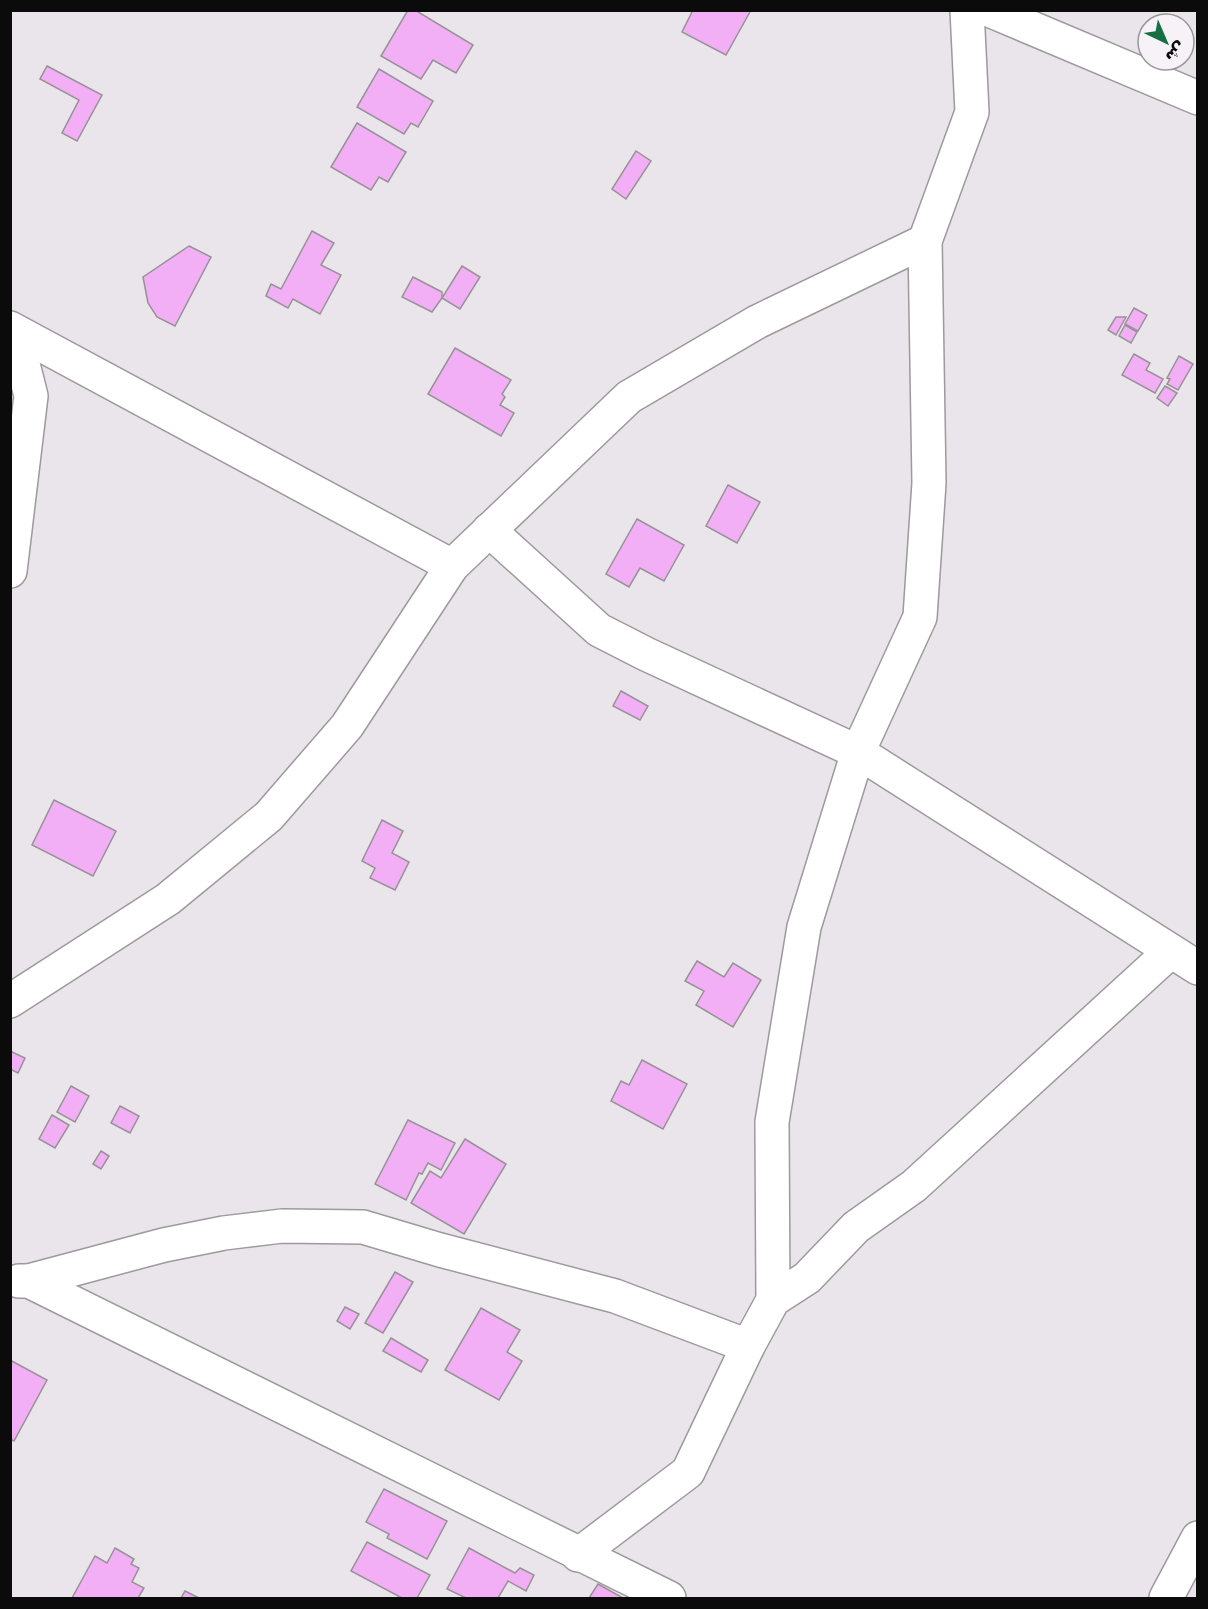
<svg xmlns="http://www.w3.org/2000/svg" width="1208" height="1609" font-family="'DejaVu Sans','Noto Naskh Arabic',sans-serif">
	<rect width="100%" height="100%" fill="#eae5ea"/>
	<g fill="#f3aff6" stroke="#969296" stroke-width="1.5">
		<path d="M408,10h7l58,35 -17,28 -23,-13 -12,19 -40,-23z"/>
		<path d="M693,10h58l-25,45 -44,-23z"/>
		<path d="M47,66l55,29 -25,46 -15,-8 17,-33 -39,-21z"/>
		<path d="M379,69l54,32 -15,26 -7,-4 -7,11 -47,-27z"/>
		<path d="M357,123l49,29 -18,30 -9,-5 -8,13 -40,-23z"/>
		<path d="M636,151l15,10 -25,38 -14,-10z"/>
		<path d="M312,231l22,12 -13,22 20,10 -21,39 -27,-15 -5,9 -22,-12 5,-12 10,5z"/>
		<path d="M189,246l22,11 -36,69 -18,-9 -9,-14 -5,-26z"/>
		<path d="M462,266l18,11 -20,32 -18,-11z"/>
		<path d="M413,277l29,15v6l-10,14 -30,-15z"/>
		<path d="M1134,308l13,7 -9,16 -13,-7z"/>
		<path d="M1116,317h10l-10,18 -8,-5z"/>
		<path d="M1125,325l12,7 -6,11 -12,-7z"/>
		<path d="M455,348l56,32 -9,14 3,3 -5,8 14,8 -13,23 -73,-42z"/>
		<path d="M1134,354l16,9 -4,7 17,9 -8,14 -33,-18z"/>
		<path d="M1179,356l14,8 -15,26 -11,-6 3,-5 -3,-1z"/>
		<path d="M1165,386l12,7 -9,13 -11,-8z"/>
		<path d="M728,485l32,17 -23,41 -31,-17z"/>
		<path d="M637,519l47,26 -20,36 -24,-13 -11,19 -23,-13z"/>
		<path d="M621,691l27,15 -8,14 -27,-14z"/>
		<path d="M54,800l62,31 -23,45 -61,-31z"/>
		<path d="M382,820l21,11 -11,22 17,9 -14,28 -25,-12 5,-10 -13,-7z"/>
		<path d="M697,961l27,16 9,-14 28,17 -28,47 -37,-22 8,-14 -19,-10z"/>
		<path d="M10,1051l15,7 -7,15 -8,-4z"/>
		<path d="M642,1060l45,24 -24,45 -52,-28 10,-20 8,4z"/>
		<path d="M71,1086l18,10 -14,26 -18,-10z"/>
		<path d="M120,1106l19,10 -9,17 -19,-10z"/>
		<path d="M52,1115l17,10 -14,23 -16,-9z"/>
		<path d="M408,1120l47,23 -14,27 -13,-7 -6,11 -3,-1 -13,27 -31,-16z"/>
		<path d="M465,1139l41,25 -42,70 -53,-31 19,-32 11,7z"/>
		<path d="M101,1151l8,5 -8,13 -8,-5z"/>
		<path d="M395,1272l18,10 -30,51 -18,-10z"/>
		<path d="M345,1307l14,7 -9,15 -13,-8z"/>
		<path d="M481,1308l39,22 -13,22 15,9 -23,39 -54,-30z"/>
		<path d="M391,1338l37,22 -7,12 -38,-21z"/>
		<path d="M10,1360l37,20 -33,61 -4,-2z"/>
		<path d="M384,1489l63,32 -20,38 -40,-21 2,-4 -23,-12z"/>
		<path d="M367,1542l63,33 -13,23h-15l-51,-27z"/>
		<path d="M115,1548l19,11 -3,5 8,4 -7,14 12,6 -6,10h-66l23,-42 12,7z"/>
		<path d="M469,1548l46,25 5,-5 14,7 -8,16 -18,-10 -10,17h-32l-19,-9z"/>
		<path d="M598,1584l25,14h-34z"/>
		<path d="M185,1591l14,7h-18z"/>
	</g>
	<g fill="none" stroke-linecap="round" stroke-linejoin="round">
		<defs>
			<g id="minor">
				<path d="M989,10l209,88"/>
				<path d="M10,328l442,238"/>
				<path d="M10,337l12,23 9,36 -21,175"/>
				<path d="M489,530l110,100 47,24 212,98 340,216"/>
				<path d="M10,1001l158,-102 101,-83 78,-90 105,-160 177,-169 128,-75 168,-81"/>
				<path d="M19,1281h10l640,317"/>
				<path d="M29,1281l135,-36 60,-12 58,-7 81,1 77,23 175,46 133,50"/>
				<path d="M773,1300l-1,-178 32,-195 54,-175 62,-135 9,-134 -4,-242 47,-129 -5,-102"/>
				<path d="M578,1555l110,-83 60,-126 25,-46 34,-22 49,-51 58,-41 257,-235"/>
				<path d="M1166,1598l32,-60"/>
			</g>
		</defs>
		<use href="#minor" stroke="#9d999d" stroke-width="36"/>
		<use href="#minor" stroke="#fff" stroke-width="33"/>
	</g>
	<rect width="1208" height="1609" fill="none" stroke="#0c0b0c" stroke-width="24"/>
	<g transform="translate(1166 42) rotate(136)"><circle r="28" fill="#f7f2f7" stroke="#999699" stroke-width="1.5"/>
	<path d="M0-4.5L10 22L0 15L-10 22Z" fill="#167043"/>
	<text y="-9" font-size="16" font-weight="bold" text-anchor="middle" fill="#0c0b0c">ش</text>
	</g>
</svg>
